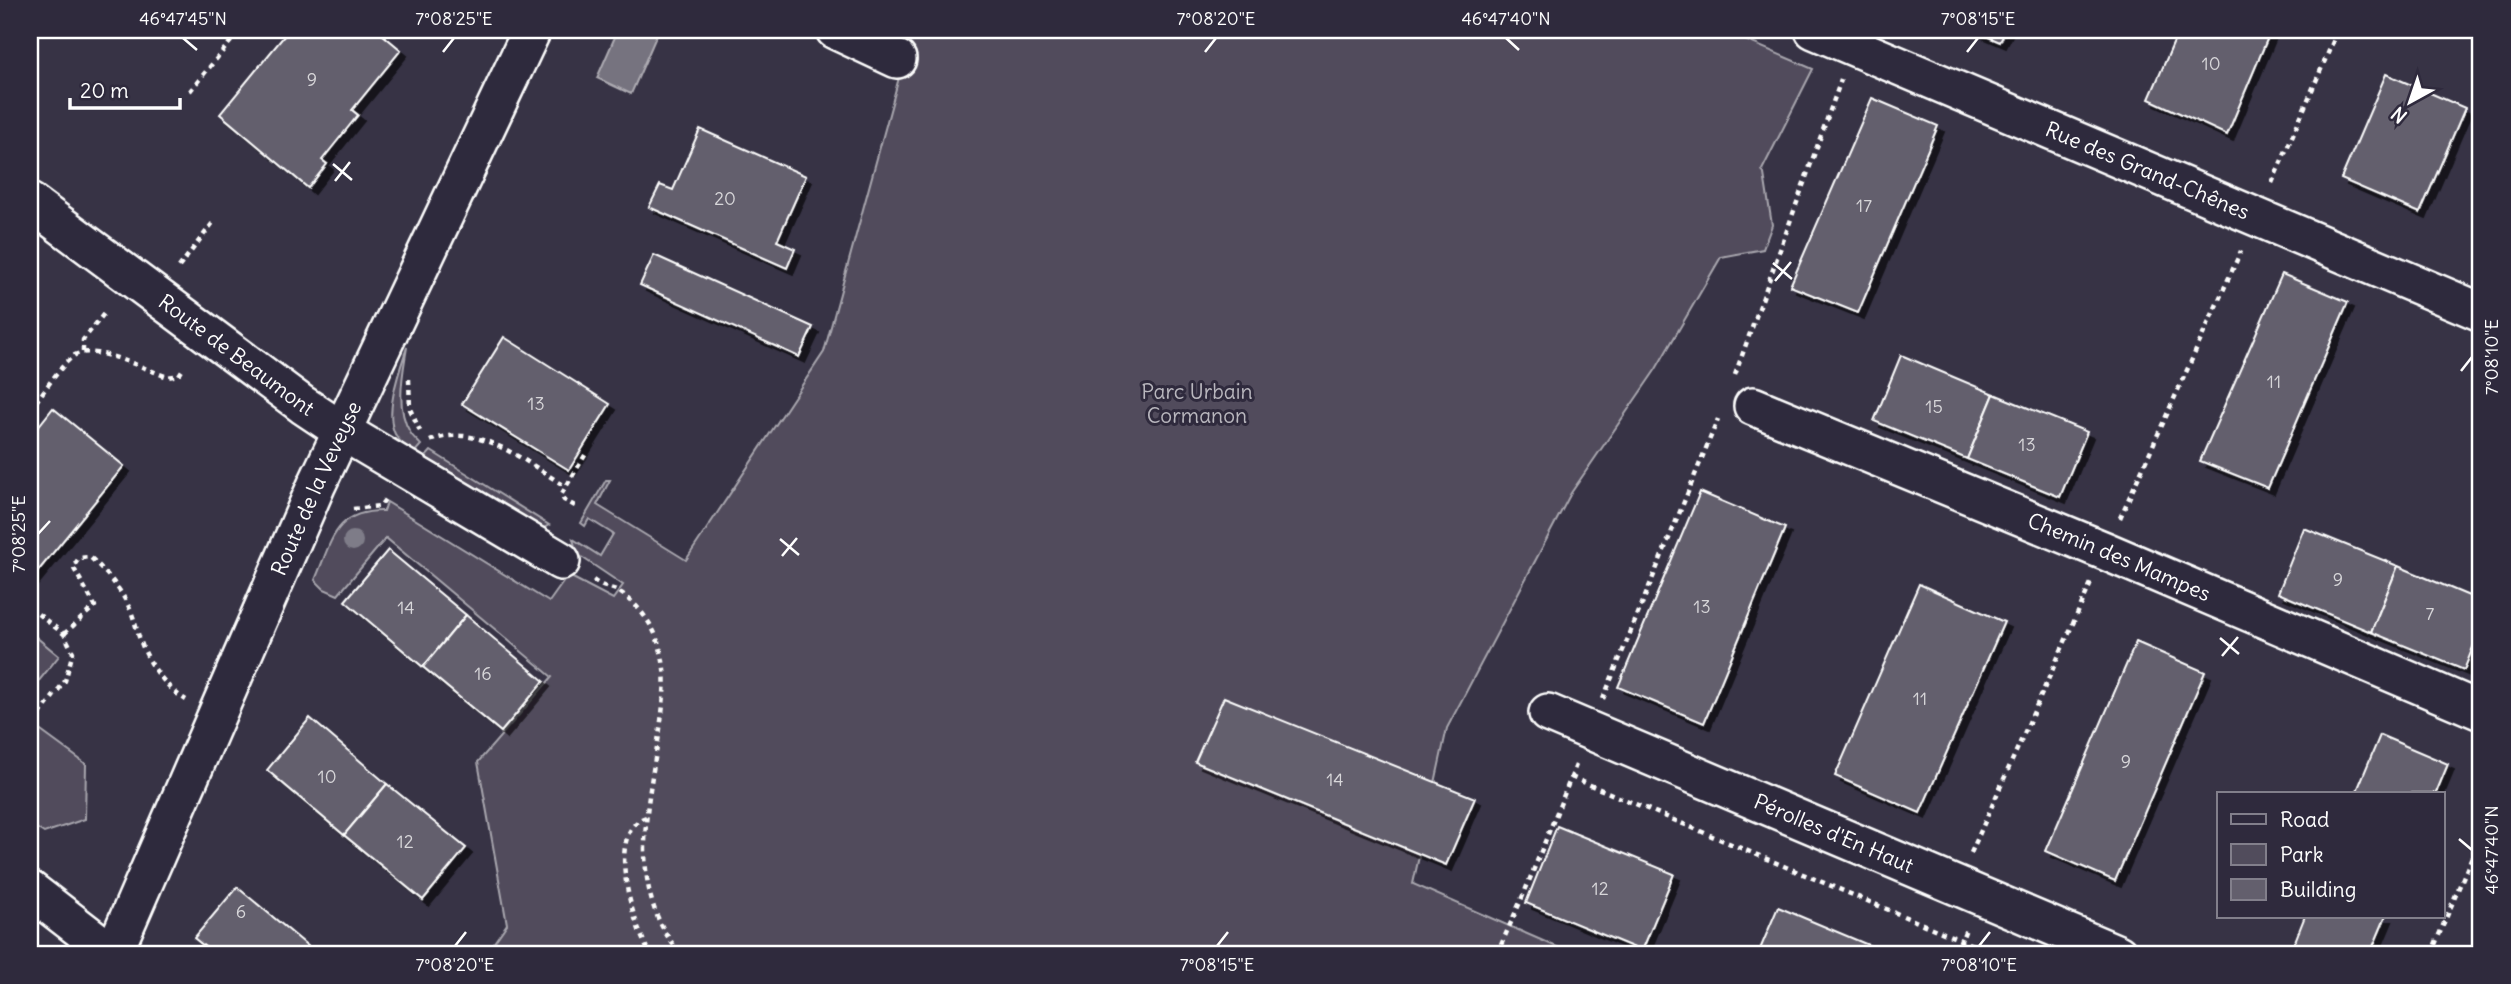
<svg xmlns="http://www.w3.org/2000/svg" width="2511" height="984" font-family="Delius,sans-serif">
	<defs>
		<filter id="shadow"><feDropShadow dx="6" dy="6" stdDeviation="0" flood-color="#0009"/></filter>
	</defs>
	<rect width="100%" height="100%" fill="#373345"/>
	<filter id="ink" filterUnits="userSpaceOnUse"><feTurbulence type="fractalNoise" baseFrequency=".0143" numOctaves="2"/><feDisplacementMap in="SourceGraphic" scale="14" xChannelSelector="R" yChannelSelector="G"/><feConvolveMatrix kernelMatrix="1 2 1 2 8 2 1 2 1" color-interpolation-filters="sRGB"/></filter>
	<g filter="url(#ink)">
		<g fill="#514c5c" stroke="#a8a6ae" stroke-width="2">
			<path d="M912,30h810l91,39 -51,101 2,4 8,51 -9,24 -42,8 -65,112 -85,124 -124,235 -34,156 160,70h-1087l21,-30 -29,-162 74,-85 -166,-139 -48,57 -14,-6 -9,-9c17,-39 19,-70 69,-69l3,-9 162,100 15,-21 7,-4 42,22 10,-14 -46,-31 -4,-15 27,17 13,-22 -24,-15 -4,7 -4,-3 25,-43h4l-13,25 89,55 138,-208z"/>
			<path d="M407,347c-4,26 -12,61 3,85 2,5 8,9 11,13l-7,8c-7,-5 -15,-11 -19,-19 -11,-22 5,-65 12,-87z"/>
			<path d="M431,451l118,74 -9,5 -117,-70z"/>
			<path d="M30,632l29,24 -29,36z"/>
			<path d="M30,723l56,41 -1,55 -41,14 -14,-9z"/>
		</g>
		<path fill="#76737f" stroke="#adabb2" stroke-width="2" d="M618,30h35l5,2 -27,62 -34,-16z"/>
		<g fill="#635f6d" stroke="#fff" stroke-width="2" filter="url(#shadow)">
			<path d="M289,30h88l24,20 -49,60 6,5 -36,45 5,4 -19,24 -88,-74z"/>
			<path d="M1972,30h34l-6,12z"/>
			<path d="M2179,30h92l-44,105 -78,-36z"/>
			<path d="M2386,74l79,34 -45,105 -79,-34z"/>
			<path d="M1872,98l66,28 -80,187 -68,-27z"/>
			<path d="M700,129l106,47 -29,65 18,8 -8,19 -138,-61 11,-22 13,5z"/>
			<path d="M654,255l159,72 -14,30 -159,-72z"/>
			<path d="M2282,274l66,28 -80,186 -68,-27z"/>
			<path d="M504,337l106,67 -41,66 -107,-66z"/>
			<path d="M1901,355l93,39 -27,65 -93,-38z"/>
			<path d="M1994,394l93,38 -27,65 -93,-38z"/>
			<path d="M53,408l71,58 -94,115v-144z"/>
			<path d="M1700,492l85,36 -81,195 -86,-36z"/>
			<path d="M2304,528l94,38 -27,66 -93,-39z"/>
			<path d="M388,550l78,65 -43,52 -78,-66z"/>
			<path d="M2398,566l83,35v26l-17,43 -93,-38z"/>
			<path d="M1919,584l85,38 -84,191 -85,-37z"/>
			<path d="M466,615l78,66 -43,51 -78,-65z"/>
			<path d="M2136,642l69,30 -90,209 -69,-30z"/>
			<path d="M1224,697l251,101 -29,67 -251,-103z"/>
			<path d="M310,718l77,66 -43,51 -77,-65z"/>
			<path d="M2380,735l68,29 -12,29h-80z"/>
			<path d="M387,784l79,64 -43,52 -79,-65z"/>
			<path d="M1557,826l117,48 -32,77 -116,-48z"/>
			<path d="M237,887l78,65 -2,2h-99l-20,-16z"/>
			<path d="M1778,907l107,45 -1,2h-126z"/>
			<path d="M2305,916h81l-16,38h-80z"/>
		</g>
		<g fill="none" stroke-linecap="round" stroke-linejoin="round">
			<defs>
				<g id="minor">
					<path d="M835,30l62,29"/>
					<path id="s1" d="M1814,30l667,282"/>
					<path id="s2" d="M30,202l273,203 39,26 219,130"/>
					<path id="s3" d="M1753,406l352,145 376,160"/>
					<path id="s4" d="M1548,713l570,241"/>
					<path d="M30,890l83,64"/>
					<path id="s5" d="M113,954l204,-470 215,-454"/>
				</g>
			</defs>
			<use href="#minor" stroke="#fff" stroke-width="42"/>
			<g stroke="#fff" stroke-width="4.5" stroke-dasharray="5 5" stroke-linecap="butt">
				<path d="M190,91l50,-61"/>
				<path d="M2272,183l66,-153"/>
				<path d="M179,267l36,-47"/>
				<path d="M83,352v-12l23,-29"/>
				<path d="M1735,375l106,-295"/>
				<path d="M409,379l1,30 10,22"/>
				<path d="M30,410c10,-13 32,-47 45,-55 19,-11 72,15 93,22l11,-2 4,-6"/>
				<path d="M430,441c47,-20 96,21 135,45"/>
				<path d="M575,506l-11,-6 -3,-5 26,-43"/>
				<path d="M353,509l27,-3 6,-8"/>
				<path d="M2120,518l121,-267"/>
				<path d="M593,580c12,10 19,6 28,13 14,9 31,30 36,46 12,31 7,58 3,90 -12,75 -35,162 21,225"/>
				<path d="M30,608l34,26 9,18 -8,29 -25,33"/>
				<path d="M64,634l31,-28 -22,-39 6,-9 11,-1c17,16 30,31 40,52 5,11 7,24 12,36 8,20 25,44 44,55"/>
				<path d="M1603,699l115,-280"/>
				<path d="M1571,777l423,177"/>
				<path d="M646,817c-43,15 -12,109 4,137"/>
				<path d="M1971,853l120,-270"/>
				<path d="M1497,954l28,-63 51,-126"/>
				<path d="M1956,954l10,-25"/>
				<path d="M2431,954l50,-119"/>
			</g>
			<use href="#minor" stroke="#2f2a3d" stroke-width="37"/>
		</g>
		<circle fill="#7e7c88" cx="353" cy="541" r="10"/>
	</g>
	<path fill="none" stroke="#fff" stroke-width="2.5" d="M183,38l14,12M1506,38l13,12M443,52l11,-14M1205,52l11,-14M1967,52l11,-14M333,164l19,16M335,181l15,-19M1773,263l19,16M1775,281l16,-19M2461,371l11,-14M38,534l12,-13M780,539l19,16M782,556l15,-18M2220,638l19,16M2222,656l16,-19M2459,839l13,11M455,946l11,-14M1217,946l11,-14M1979,946l11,-14"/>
	<g text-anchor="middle" stroke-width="6" stroke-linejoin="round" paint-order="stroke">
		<g font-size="18" fill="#d8d7da">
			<text x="2211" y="70">10</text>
			<text x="312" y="86">9</text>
			<text x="725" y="205">20</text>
			<text x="1864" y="212">17</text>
			<text x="2274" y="388">11</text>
			<text x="536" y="410">13</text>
			<text x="1934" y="413">15</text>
			<text x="2027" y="451">13</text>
			<text x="2338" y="586">9</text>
			<text x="1702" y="613">13</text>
			<text x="406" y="614">14</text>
			<text x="2430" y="620">7</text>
			<text x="483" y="680">16</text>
			<text x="1920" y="705">11</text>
			<text x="2126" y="768">9</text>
			<text x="327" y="783">10</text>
			<text x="1335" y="786">14</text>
			<text x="405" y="848">12</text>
			<text x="1600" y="895">12</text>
			<text x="241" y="918">6</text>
		</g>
		<g font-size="21" fill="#fff" stroke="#2f2a3d">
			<text dy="7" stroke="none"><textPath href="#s1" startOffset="362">Rue des Grand-Chênes</textPath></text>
			<text dy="7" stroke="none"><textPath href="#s2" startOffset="257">Route de Beaumont</textPath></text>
			<text dy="7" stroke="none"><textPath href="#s5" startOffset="508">Route de la Veveyse</textPath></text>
			<text dy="7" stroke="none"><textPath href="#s3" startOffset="396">Chemin des Mampes</textPath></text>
			<text dy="7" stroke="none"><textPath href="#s4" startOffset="310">Pérolles d'En Haut</textPath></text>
		</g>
		<g font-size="21" fill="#b9b7be" stroke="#2f2a3d">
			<text x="1197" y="399">Parc Urbain<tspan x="1197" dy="24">Cormanon</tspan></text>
		</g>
	</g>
	<rect width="2511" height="984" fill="none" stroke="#2f2a3d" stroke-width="77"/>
	<rect x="2217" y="792" width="228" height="126" fill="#2f2a3d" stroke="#827f8b" stroke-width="2"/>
	<rect x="2231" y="814" width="35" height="10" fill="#2f2a3d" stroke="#827f8b" stroke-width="2"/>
	<text x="2280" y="827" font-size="21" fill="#ffffff">Road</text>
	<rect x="2231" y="844" width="35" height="21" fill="#514c5c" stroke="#827f8b" stroke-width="2"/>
	<text x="2280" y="862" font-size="21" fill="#ffffff">Park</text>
	<rect x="2231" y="879" width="35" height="21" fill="#635f6d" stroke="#827f8b" stroke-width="2"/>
	<text x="2280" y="897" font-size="21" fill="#ffffff">Building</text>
	<g transform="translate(2410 102) rotate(220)" stroke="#2f2a3d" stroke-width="5" paint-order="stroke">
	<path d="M0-5L12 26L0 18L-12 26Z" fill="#ffffff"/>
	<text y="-10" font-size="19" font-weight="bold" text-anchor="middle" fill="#ffffff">N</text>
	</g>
	<path d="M70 98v10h110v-10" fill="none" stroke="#ffffff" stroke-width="3.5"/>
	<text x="80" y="98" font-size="21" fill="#ffffff" stroke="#2f2a3d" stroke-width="5" paint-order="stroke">20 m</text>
	<rect x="38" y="38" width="2434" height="908" fill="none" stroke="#fff" stroke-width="2.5"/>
	<g font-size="18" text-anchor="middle" fill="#fff">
		<text x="183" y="25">46°47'45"N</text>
		<text x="454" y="25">7°08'25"E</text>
		<text x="1216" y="25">7°08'20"E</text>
		<text x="1506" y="25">46°47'40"N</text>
		<text x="1978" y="25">7°08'15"E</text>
		<text transform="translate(2492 357) rotate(-90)" y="6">7°08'10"E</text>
		<text transform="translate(19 534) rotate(-90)" y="6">7°08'25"E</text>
		<text transform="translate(2492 850) rotate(-90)" y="6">46°47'40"N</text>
		<text x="455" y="971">7°08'20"E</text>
		<text x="1217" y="971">7°08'15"E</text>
		<text x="1979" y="971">7°08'10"E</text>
	</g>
</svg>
